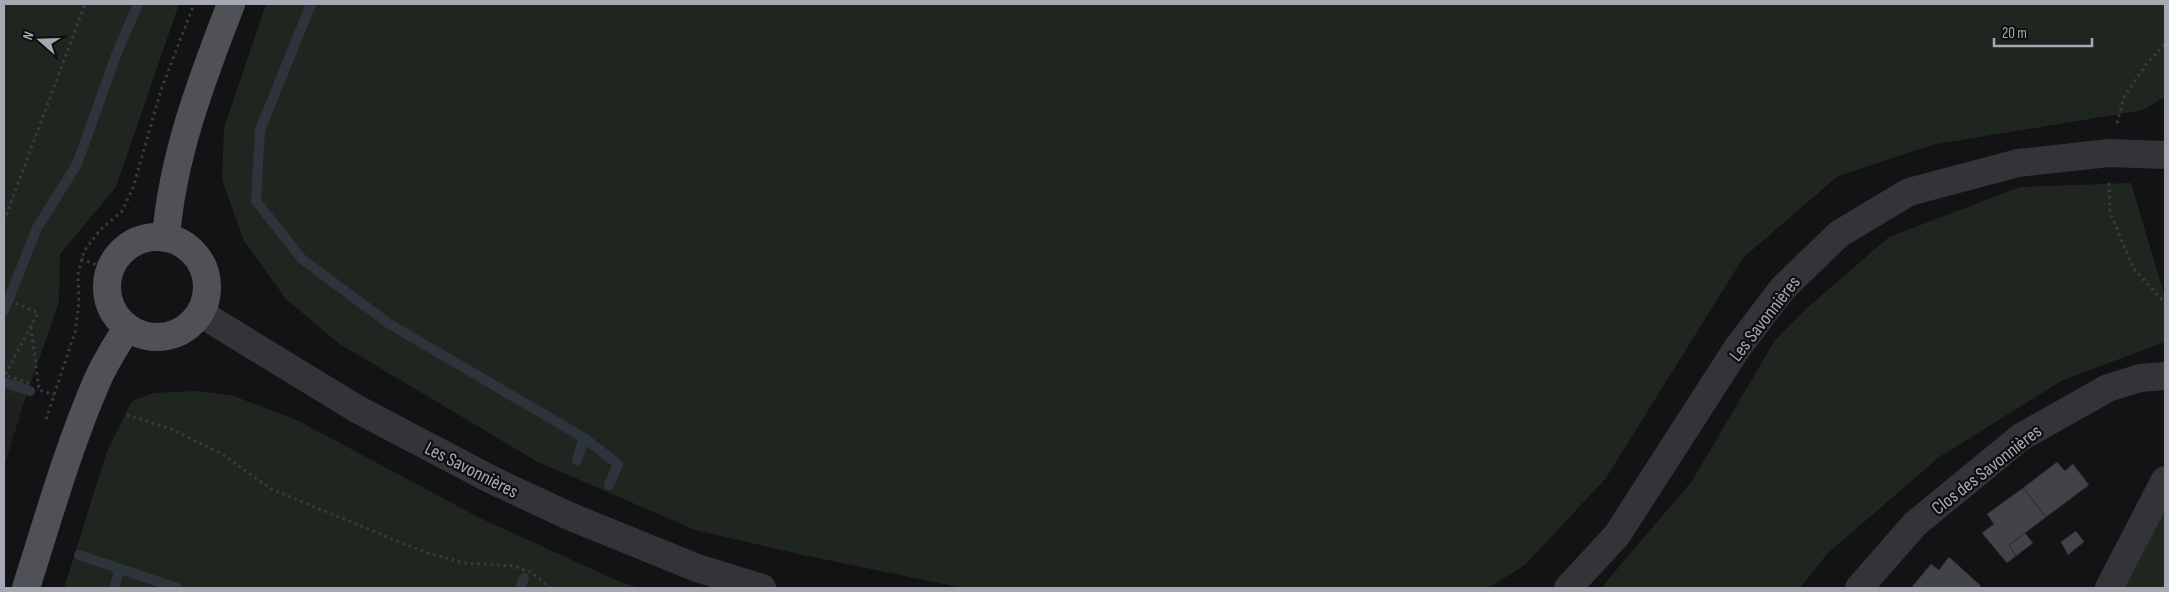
<svg xmlns="http://www.w3.org/2000/svg" width="2169" height="592" font-family="'Sofia Sans Condensed',sans-serif">
	<rect width="100%" height="100%" fill="#131214"/>
	<path fill="#1f1f21" d="M4,395l20,7 -20,65z"/>
	<g fill="#1f2620">
		<path d="M4,4h175l-63,183 -56,67 -1,48 -35,100 -20,-7z"/>
		<path d="M266,4h1899v93l-22,13 -211,35 -94,31 -95,82 -137,220 -81,87 -37,23h-525l-165,-34 -103,-24 -159,-69 -198,-118 -52,-44 -42,-58 -22,-61 2,-52z"/>
		<path d="M2131,183l34,114v45l-102,38 -125,78 -111,96 -27,34h-199l91,-107 83,-141 33,-33 81,-70 131,-50z"/>
		<path d="M195,391l36,4 66,25 183,98 138,63 22,7h-576l43,-137 25,-50 22,-8z"/>
		<path d="M2165,506v82h-44z"/>
	</g>
	<g fill="none" stroke-linecap="round" stroke-linejoin="round">
		<g stroke="#2d343b" stroke-width="10">
			<path d="M311,4l-51,126 -4,71 46,58 86,64 196,115 -7,22"/>
			<path d="M4,311l33,-83 40,-64 41,-114 20,-46"/>
			<path d="M4,382l26,9"/>
			<path d="M584,438l34,26 -9,21"/>
			<path d="M79,555l98,33"/>
			<path d="M114,588l6,-19"/>
			<path d="M520,588l4,-10"/>
		</g>
	</g>
	<g fill="#424347" stroke="#2d2d30">
		<path d="M2057,462l8,9 8,-7 16,21 -43,32 -23,-29z"/>
		<path d="M2023,488l23,29 -37,28 7,11 -9,7 -25,-30 12,-9 -7,-10z"/>
		<path d="M2076,531l8,11 -16,13 -7,-13z"/>
		<path d="M2025,533l8,10 -17,13 -7,-11z"/>
		<path d="M1949,557l32,29 -2,2h-68l20,-24 8,6z"/>
	</g>
	<g fill="none" stroke-linecap="round" stroke-linejoin="round">
		<g stroke="#3a3b3f" stroke-width="3" stroke-dasharray="2.5 4" stroke-linecap="butt">
			<path d="M2117,123l7,-26 23,-34 18,-19"/>
			<path d="M2109,183l1,29 23,56 32,35"/>
			<path d="M4,221l81,-217"/>
			<path d="M81,259l29,11"/>
			<path d="M4,298l34,15 -33,62 27,9"/>
			<path d="M31,327l8,63 15,5"/>
			<path d="M127,415l44,14 51,25 49,35 126,52 34,13 33,9 49,3 18,6 19,16"/>
			<path d="M46,419l29,-87 4,-29 -1,-29 6,-23 16,-21 22,-19 11,-23 28,-98 33,-86"/>
		</g>
		<g stroke="#343438" stroke-width="28">
			<path d="M201,311l12,10 144,88 135,71 77,36 128,52 65,20"/>
			<path d="M1568,588l49,-53 121,-188 45,-59 56,-54 70,-42 109,-29 91,-10 56,2"/>
			<path d="M1859,588l56,-64 106,-87 87,-49 32,-10 25,-2"/>
			<path d="M2109,588l56,-108"/>
		</g>
		<g stroke="#505157" stroke-width="28">
			<circle cx="157" cy="287" r="50"/>
			<path d="M166,238c6,-81 36,-159 65,-234"/>
			<path d="M26,588c22,-69 42,-140 71,-207 8,-19 20,-36 30,-54"/>
		</g>
	</g>
	<g text-anchor="middle" stroke-width="4.5" stroke-linejoin="round" paint-order="stroke">
		<g font-size="19" fill="#a5a9b3" stroke="#0e0e0f">
			<text transform="translate(1764 318) rotate(-52)" y="7">Les Savonnières</text>
			<text transform="translate(472 469) rotate(27)" y="7">Les Savonnières</text>
			<text transform="translate(1986 469) rotate(-38)" y="7">Clos des Savonnières</text>
		</g>
	</g>
	<rect width="2169" height="592" fill="none" stroke="#a5a9b3" stroke-width="10"/>
	<g transform="translate(40 40) rotate(290)" stroke="#0e0e0f" stroke-width="4" paint-order="stroke">
	<path d="M0-4L9 19L0 12L-9 19Z" fill="#a5a9b3"/>
	<text y="-8" font-size="14" font-weight="bold" text-anchor="middle" fill="#a5a9b3">N</text>
	</g>
	<path d="M1994 38v8h98v-8" fill="none" stroke="#a5a9b3" stroke-width="2.5"/>
	<text x="2002" y="38" font-size="15" fill="#a5a9b3" stroke="#0e0e0f" stroke-width="4" paint-order="stroke">20 m</text>
</svg>
